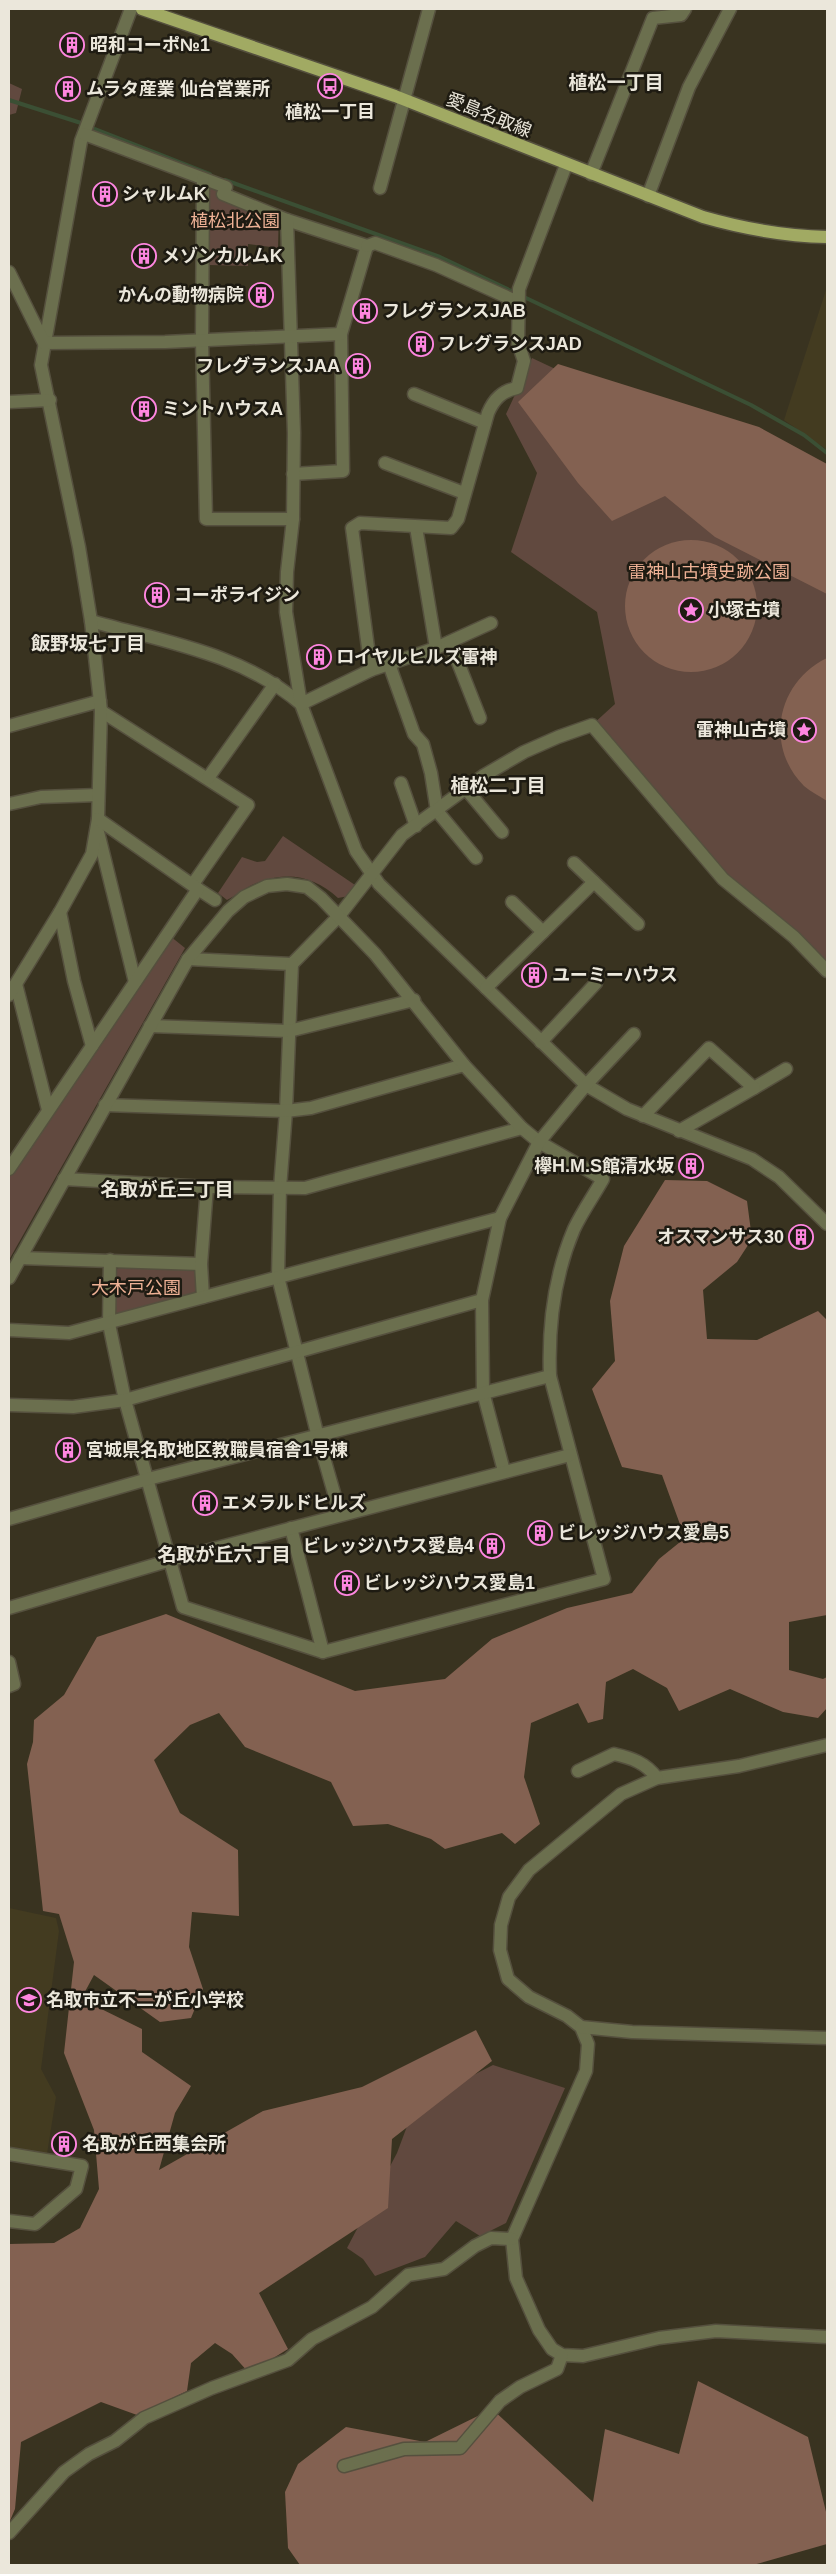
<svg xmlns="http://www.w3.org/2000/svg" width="836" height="2574" font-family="Helvetica,'Noto Sans JP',sans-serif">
	<rect width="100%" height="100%" fill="#393320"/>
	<g fill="#433b20">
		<path d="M827,287v163l-43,-30z"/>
		<path d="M9,1908l47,10 3,13 -18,138 15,28 -9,57 -38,-7z"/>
	</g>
	<g fill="#61493f">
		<path d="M9,83l13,6 -6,24 -7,2z"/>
		<path d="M209,184l70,25 -1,39 -30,-4v22l-39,-1z"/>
		<path d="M532,358l295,139v473l-104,-91 -131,-154 23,-21 -18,-92 -86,-60 26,-79 -31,-59z"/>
		<path d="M283,836l72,49 -6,11 -11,2c-25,-24 -57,-28 -88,-12 -8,4 -15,10 -23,14l-9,-7 24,-36 15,5 8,-1z"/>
		<path d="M170,936l15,12 -176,312v-83z"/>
		<path d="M123,1266l69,1 5,3v18l-4,7 -77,20 -4,-4 1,-32 4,-10z"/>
		<path d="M493,2065l72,23 -59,135 -26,13 -24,-15 -31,36 -50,19 -12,-17 -16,-11 50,-95 18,-48z"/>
	</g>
	<g fill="#836151">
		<path d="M558,364l201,63 68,37v130l-112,-57 -50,-41 -53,25 -34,-38 -60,-81z"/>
		<circle cx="691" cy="606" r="66"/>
		<path d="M827,658v143c-7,-5 -16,-9 -23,-15 -40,-40 -27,-104 23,-128z"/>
		<path d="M665,1180l42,1 40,20 5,38 -15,23 -34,28 4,49 50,1 61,-29 9,9v295l-38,7v48l34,9 4,-2v31l-9,10 -35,-6 -53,-23 -51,22 -12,-23 -34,-19 -27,13 -3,37 -15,4 -10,-20 -47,20 -7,54 16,47 -25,20 -13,-11 -57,16 -14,-10 -43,-15 -35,2 -22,-44 -86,-35 -26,-34 -29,12 -36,35 26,53 58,37 1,66 -47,-4 -3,35 14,42 -12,29 -31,4 -66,-47 -13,24 61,30v23l49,34 -16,27 -16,57 104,-59 99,-24 114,-57 16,31 -100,78 -4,69 -129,85 29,56 -39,24 -17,-19 -17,-11 -24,20 -4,28 -50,24 -36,-13 -80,40 -6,67 -6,14v-279l45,-1 26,-15 19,-39 -5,-59 -30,-77 10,-91 -15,-48 -16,-3 -16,-147 6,-22 1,-22 30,-25 33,-58 69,-23 189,77 90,-12 47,-40 75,-31 65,-15 27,-34 26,-21 -23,-63 -40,-8 -30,-78 23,-28 -5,-60 14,-55z"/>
		<path d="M698,2381l110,56 19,79v28l-74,21h-453l-12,-17 -3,-56 13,-28 48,-37 79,15 67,-33 101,93 12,-73 74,25z"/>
	</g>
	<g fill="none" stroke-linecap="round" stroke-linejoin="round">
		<g stroke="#3b4f34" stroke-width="4">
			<path d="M9,100l72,23"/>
			<path d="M95,129l115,45"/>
			<path d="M225,180l215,77 311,148 53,30 23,18"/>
		</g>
		<defs>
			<g id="minor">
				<path d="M131,9l-50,132 -40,224 38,182 12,74c74,21 150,32 210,83l55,147 23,33 207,201 41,24 125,50 27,18 48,47"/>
				<path d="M84,134l142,53 -3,7 64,26 80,26 -26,88 2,137 -50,3"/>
				<path d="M591,174l62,-156 28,-3 4,-6"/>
				<path d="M203,179l-1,162 4,178h87"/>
				<path d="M380,188l49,-179"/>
				<path d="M648,196l41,-109 41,-78"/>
				<path d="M287,220l7,213 -1,86 -6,53 -1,40 15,92 70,-34 65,-22 55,-25"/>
				<path d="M367,246l8,-3 61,22 82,37"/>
				<path d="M9,272l35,71 121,-1 176,-8"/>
				<path d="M414,394l71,29"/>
				<path d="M9,402l41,-2"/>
				<path d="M385,463l79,30"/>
				<path d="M416,527l20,121"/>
				<path d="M450,642l30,76"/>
				<path d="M389,664l25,70 9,10 8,29 6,38 39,47"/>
				<path d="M371,670l-19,-142 8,-5 91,5 7,-9 30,-106c6,-14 14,-22 29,-25l7,-27 -6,-18 1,-54 47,-124"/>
				<path d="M101,711l147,94 -55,79"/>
				<path d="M9,726l91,-25"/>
				<path d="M208,778l67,-94"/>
				<path d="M401,783l15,43"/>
				<path d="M466,789l36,43"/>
				<path d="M9,804l32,-7 57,-2"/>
				<path d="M98,832l37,150"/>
				<path d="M574,863l20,19"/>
				<path d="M198,889l17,11"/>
				<path d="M512,902l31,30"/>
				<path d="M60,912l14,69 18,65"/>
				<path d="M188,959l104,5 47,-48 63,-81 81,-59 41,-24 34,-15 34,-12 131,154 71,58 33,34"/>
				<path d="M292,964l-6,147 -6,77 -2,89 40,160 22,77"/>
				<path d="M16,984l32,126"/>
				<path d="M486,988l108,-106 44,42"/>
				<path d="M9,995l51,-83 32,-58 6,-35 3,-108 -10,-90"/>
				<path d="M150,1026l139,5 125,-31"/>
				<path d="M541,1042l55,-59"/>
				<path d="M754,1088l32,-19"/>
				<path d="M105,1105l181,6 25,-3 153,-43"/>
				<path d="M643,1116l66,-68 45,40 -75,43"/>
				<path d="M9,1169l189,-280 -100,-70"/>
				<path d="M64,1179l143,8 98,1 217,-60"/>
				<path d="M20,1258l181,6"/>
				<path d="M9,1278l179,-319 40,-48 16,-14 23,-11 20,-2 20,3 14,11 54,56 89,111 58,63 17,14 64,37c-9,16 -21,33 -29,50 -20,47 -26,96 -24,147l54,203 -281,73 -140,-45 -58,-207 -16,-76 1,-64"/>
				<path d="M203,1297l-2,-33 6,-77"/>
				<path d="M9,1330l60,3 431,-115"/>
				<path d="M9,1405l64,2 52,-7 357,-100"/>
				<path d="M504,1471l-21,-79 -1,-92 18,-82 39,-76 47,-57 48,-51"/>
				<path d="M9,1519l139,-40 402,-103"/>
				<path d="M291,1528l32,124"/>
				<path d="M9,1608l162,-48 399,-105"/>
				<path d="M9,1662l5,22 -5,2"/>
				<path d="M827,1745l-88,21 -82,12 -36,16 -92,76 -20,27 -8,28 -1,25 8,29 21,18 38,19 14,11 7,17 -2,27 -74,168 4,39 23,52 13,19 10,6 21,1 76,-18 57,-7 111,6"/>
				<path d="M578,1771l36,-17c18,4 32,9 43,24"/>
				<path d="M581,2027l51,5 195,6"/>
				<path d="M9,2154l73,12 -6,23 -41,35 -26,-3"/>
				<path d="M344,2466l60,-17 56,-1 40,-47 20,-14 37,-18 5,-14"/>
				<path d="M9,2533l55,-61 25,-18 26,-13 29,-23 68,-30 76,-28 24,-21 60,-32 36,-32 36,-6 31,-23 16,-8 21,1"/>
			</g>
			<path id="major" d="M142,9l253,87 308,121c42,12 81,19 124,20"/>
		</defs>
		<use href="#minor" stroke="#55503e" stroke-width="15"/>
		<use href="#major" stroke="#55503e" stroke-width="15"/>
		<use href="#minor" stroke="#6b6f4e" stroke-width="12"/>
		<use href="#major" stroke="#a1aa63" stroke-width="12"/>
	</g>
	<defs>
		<symbol id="building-ring" viewBox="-11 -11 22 22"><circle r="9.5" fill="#1e1b12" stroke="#fe86e0" stroke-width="1.5"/><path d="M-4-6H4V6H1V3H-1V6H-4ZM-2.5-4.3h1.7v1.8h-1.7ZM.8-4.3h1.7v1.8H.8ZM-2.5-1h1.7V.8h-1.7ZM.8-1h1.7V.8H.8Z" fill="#fe86e0"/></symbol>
		<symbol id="bus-ring" viewBox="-11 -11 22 22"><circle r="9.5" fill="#1e1b12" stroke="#fe86e0" stroke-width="1.5"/><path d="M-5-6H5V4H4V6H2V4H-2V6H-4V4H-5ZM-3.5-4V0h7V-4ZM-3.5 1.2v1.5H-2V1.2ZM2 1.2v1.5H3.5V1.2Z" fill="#fe86e0"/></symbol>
		<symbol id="sight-ring" viewBox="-11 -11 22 22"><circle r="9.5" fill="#1e1b12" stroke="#fe86e0" stroke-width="1.5"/><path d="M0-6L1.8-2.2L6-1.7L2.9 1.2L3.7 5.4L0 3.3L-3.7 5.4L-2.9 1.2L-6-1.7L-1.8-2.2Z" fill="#fe86e0"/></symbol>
		<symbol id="school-ring" viewBox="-11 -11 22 22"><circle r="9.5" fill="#1e1b12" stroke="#fe86e0" stroke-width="1.5"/><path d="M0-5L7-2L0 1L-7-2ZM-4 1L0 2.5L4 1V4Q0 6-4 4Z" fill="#fe86e0"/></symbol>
	</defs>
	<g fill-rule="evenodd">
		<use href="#building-ring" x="58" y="31" width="28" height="28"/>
		<use href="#bus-ring" x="316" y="72" width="28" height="28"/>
		<use href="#building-ring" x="54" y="75" width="28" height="28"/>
		<use href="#building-ring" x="91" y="180" width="28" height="28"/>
		<use href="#building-ring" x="130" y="242" width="28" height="28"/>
		<use href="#building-ring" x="247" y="281" width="28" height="28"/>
		<use href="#building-ring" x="351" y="297" width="28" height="28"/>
		<use href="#building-ring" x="407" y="330" width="28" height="28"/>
		<use href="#building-ring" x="344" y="352" width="28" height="28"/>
		<use href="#building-ring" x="130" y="395" width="28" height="28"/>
		<use href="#building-ring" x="143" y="581" width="28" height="28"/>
		<use href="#sight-ring" x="677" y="596" width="28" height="28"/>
		<use href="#building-ring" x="305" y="643" width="28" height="28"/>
		<use href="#sight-ring" x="790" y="716" width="28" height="28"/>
		<use href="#building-ring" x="520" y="961" width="28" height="28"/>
		<use href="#building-ring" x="677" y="1152" width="28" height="28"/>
		<use href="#building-ring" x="787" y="1223" width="28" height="28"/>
		<use href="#building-ring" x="54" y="1436" width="28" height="28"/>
		<use href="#building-ring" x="191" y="1489" width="28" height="28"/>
		<use href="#building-ring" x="526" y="1519" width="28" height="28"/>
		<use href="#building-ring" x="478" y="1532" width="28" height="28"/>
		<use href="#building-ring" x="333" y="1569" width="28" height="28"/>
		<use href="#school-ring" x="15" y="1986" width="28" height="28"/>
		<use href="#building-ring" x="50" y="2130" width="28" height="28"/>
	</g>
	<g text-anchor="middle" stroke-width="5" stroke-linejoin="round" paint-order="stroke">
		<g font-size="18" font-weight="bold" fill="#ebe7db" stroke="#1e1b12" text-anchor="start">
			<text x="90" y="51">昭和コーポ№1</text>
			<text x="86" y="95">ムラタ産業 仙台営業所</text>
			<text x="330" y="118" text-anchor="middle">植松一丁目</text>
			<text x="122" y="200">シャルムK</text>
			<text x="162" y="262">メゾンカルムK</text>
			<text x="244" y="301" text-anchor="end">かんの動物病院</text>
			<text x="382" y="317">フレグランスJAB</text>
			<text x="438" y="350">フレグランスJAD</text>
			<text x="340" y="372" text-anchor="end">フレグランスJAA</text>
			<text x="162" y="415">ミントハウスA</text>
			<text x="174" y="601">コーポライジン</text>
			<text x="708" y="616">小塚古墳</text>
			<text x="336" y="663">ロイヤルヒルズ雷神</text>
			<text x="786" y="736" text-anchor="end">雷神山古墳</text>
			<text x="552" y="981">ユーミーハウス</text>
			<text x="674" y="1172" text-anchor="end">欅H.M.S館清水坂</text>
			<text x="784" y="1243" text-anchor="end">オスマンサス30</text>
			<text x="86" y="1456">宮城県名取地区教職員宿舎1号棟</text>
			<text x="222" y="1509">エメラルドヒルズ</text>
			<text x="558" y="1539">ビレッジハウス愛島5</text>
			<text x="474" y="1552" text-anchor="end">ビレッジハウス愛島4</text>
			<text x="364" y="1589">ビレッジハウス愛島1</text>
			<text x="46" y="2006">名取市立不二が丘小学校</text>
			<text x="82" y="2150">名取が丘西集会所</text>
		</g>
		<g font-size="18" fill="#ebe7db" stroke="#1e1b12">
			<text transform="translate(489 115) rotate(22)" y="6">愛島名取線</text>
		</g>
		<g font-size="18" fill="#eeb195" stroke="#1e1b12">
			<text x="235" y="227">植松北公園</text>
			<text x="709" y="578">雷神山古墳史跡公園</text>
			<text x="136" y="1294">大木戸公園</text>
		</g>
		<g font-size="19" font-weight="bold" fill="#ebe7db" stroke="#1e1b12">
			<text x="616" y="89">植松一丁目</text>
			<text x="88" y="650">飯野坂七丁目</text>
			<text x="498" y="792">植松二丁目</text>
			<text x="167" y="1196">名取が丘三丁目</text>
			<text x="224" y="1561">名取が丘六丁目</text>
		</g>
	</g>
	<rect width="836" height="2574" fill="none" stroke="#ebe7db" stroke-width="20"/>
</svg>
